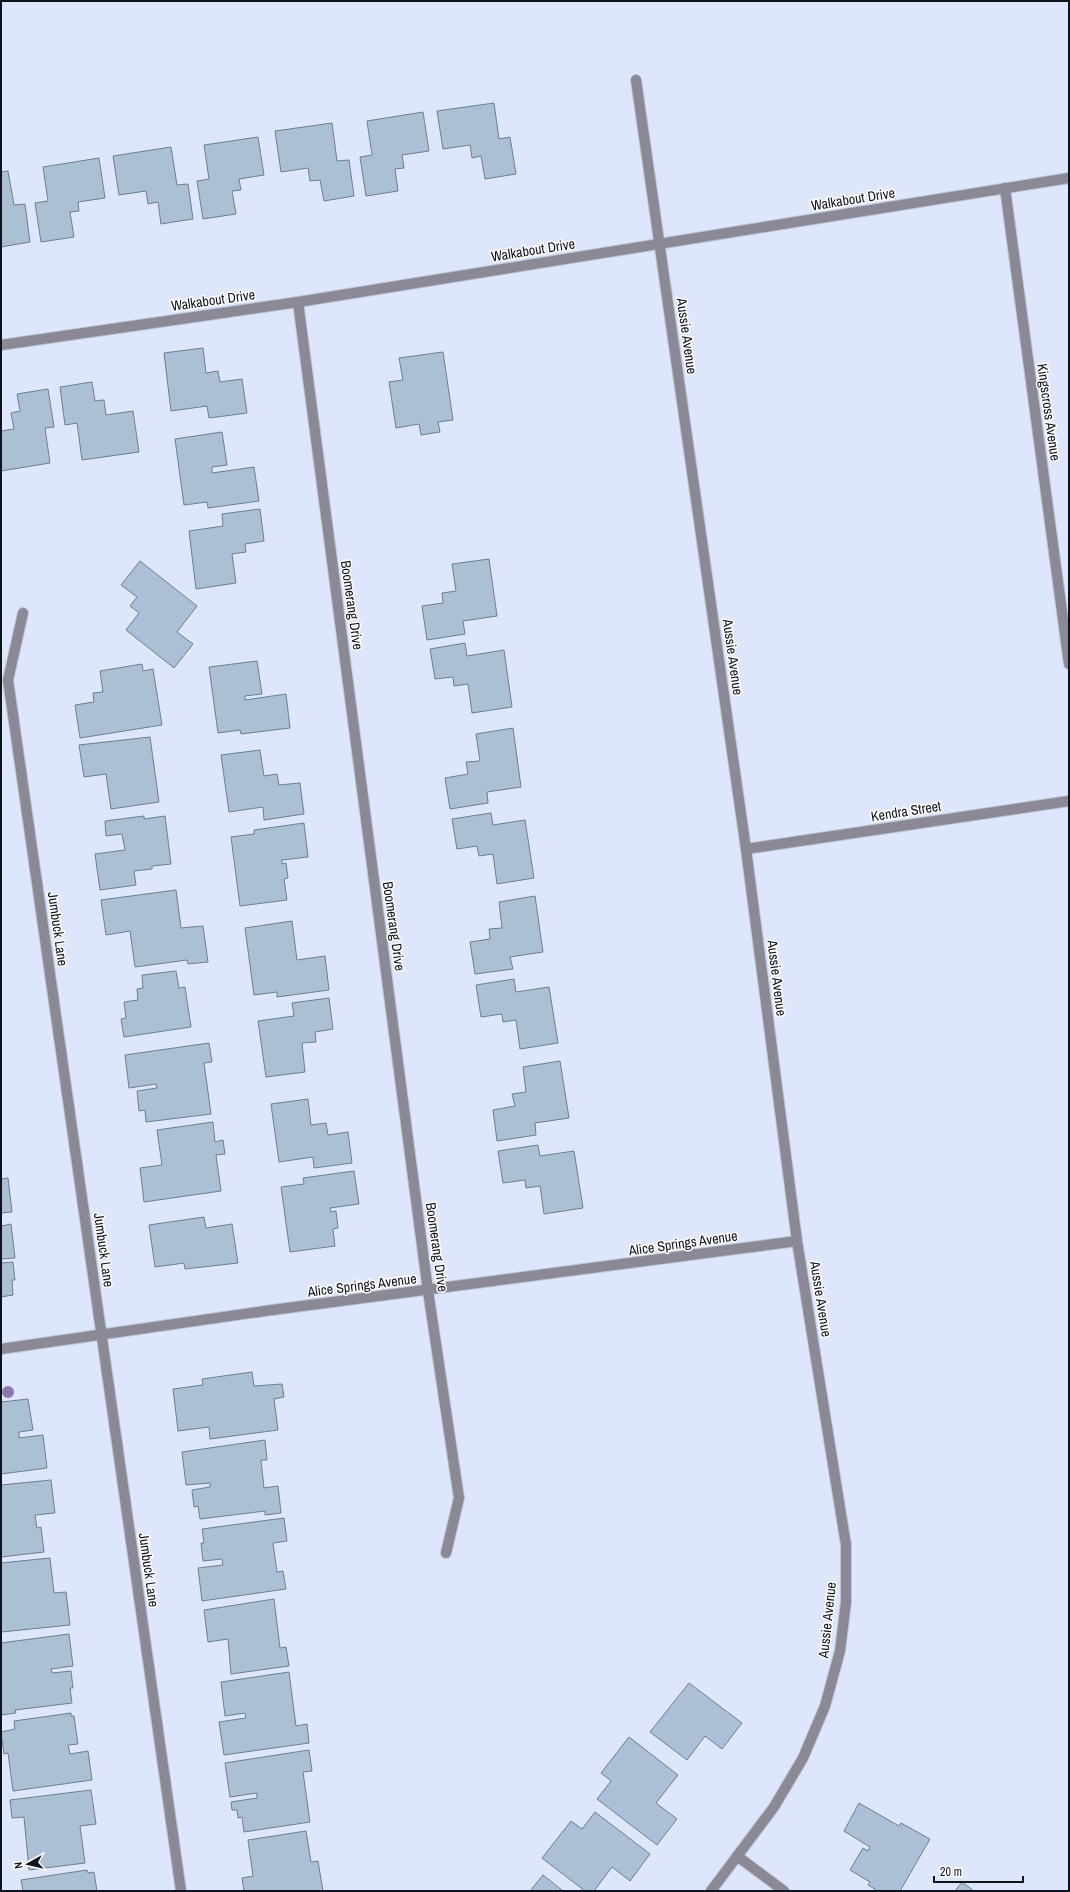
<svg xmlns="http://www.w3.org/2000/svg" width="1070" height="1892" font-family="'Archivo Narrow',sans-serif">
	<rect width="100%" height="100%" fill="#dde6fb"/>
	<g fill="#abbfd5" stroke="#6c7f93">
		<path d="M494,103l5,36 11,-2 6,37 -31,5 -4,-23 -9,2 -2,-13 -27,4 -6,-38z"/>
		<path d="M423,112l6,39 -27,4 2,13 -9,1 3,22 -32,5 -6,-39 12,-2 -5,-34z"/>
		<path d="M332,123l5,38 12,-1 5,36 -30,5 -4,-21 -10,1 -2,-13 -27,4 -6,-41z"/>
		<path d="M258,137l6,38 -25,4 2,11 -9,1 4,23 -33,5 -6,-38 12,-2 -5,-34z"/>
		<path d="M171,147l6,38 11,-1 5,35 -32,5 -3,-22 -10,2 -2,-13 -27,4 -6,-39z"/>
		<path d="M99,158l6,40 -27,4 1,9 -9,1 4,25 -33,5 -6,-39 13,-2 -5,-34z"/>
		<path d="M8,171l6,34 11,-1 5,38 -29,5v-75z"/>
		<path d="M203,348l3,25 12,-2 2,11 22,-3 5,34 -38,5 -2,-12 -36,5 -7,-58z"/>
		<path d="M443,352l10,68 -15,2 2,10 -19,3 -2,-11 -23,4 -7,-46 14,-2 -4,-22z"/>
		<path d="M92,382l3,19 9,-1 2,15 27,-4 6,41 -57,8 -5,-37 -12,2 -5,-38z"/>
		<path d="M48,389l6,38 -9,1 5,35 -49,8v-40l13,-2 -3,-16 9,-2 -3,-17z"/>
		<path d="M222,432l5,33 -15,2v6l42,-6 5,34 -51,7 -1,-6 -23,3 -9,-66z"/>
		<path d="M260,509l4,32 -19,3 1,8 -14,2 4,29 -40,6 -7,-58 34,-5 -1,-12z"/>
		<path d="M489,559l8,57 -34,5 2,13 -38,6 -5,-34 21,-3 -1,-10 14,-2 -4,-27z"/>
		<path d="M140,561l57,45 -20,26 16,12 -19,24 -48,-38 13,-17 -9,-7 7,-9 -16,-12z"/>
		<path d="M465,643l2,13 37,-6 8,57 -40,6 -4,-29 -14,2 -1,-9 -18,2 -5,-30z"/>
		<path d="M257,661l5,33 -17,2v4l41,-6 4,34 -49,6 -1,-4 -22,3 -9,-66z"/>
		<path d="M142,664l1,7 10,-2 9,56 -82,13 -5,-33 19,-3 -1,-9 10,-1 -3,-21z"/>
		<path d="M513,728l8,59 -34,5 1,11 -38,6 -5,-31 23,-4 -2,-12 14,-1 -4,-27z"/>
		<path d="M150,737l9,65 -48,7 -5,-35 -22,3 -5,-32z"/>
		<path d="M260,750l4,26 13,-2 2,11 21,-2 4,31 -40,6 -1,-13 -34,5 -8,-57z"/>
		<path d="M491,813l2,12 32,-5 9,58 -37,6 -4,-30 -14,2 -2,-10 -20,3 -5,-30z"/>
		<path d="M144,816v3l21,-3 6,48 -19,2v3l-18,2 2,14 -36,5 -5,-36 30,-4 -3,-16 -16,2 -1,-15z"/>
		<path d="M304,823l4,34 -26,3v4l4,-1 2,15 -4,1 3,21 -47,6 -9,-69 23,-3v-4z"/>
		<path d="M176,890l5,38 22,-2 5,36 -20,2 -1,-4 -52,7 -5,-36 -24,4 -5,-35z"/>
		<path d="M535,896l8,56 -33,5 3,12 -38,5 -5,-32 20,-3 -1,-10 13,-1 -3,-26z"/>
		<path d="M292,921l5,39 28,-4 4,34 -52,7v-5l-23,3 -9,-67z"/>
		<path d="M176,971l3,17 6,-1 6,40 -67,10 -3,-18 5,-1 -2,-16 14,-2 -1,-11 6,-1 -1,-13z"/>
		<path d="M514,979l2,13 33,-5 9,56 -38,6 -4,-29 -13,2 -1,-8 -21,3 -5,-32z"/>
		<path d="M329,998l4,31 -18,3 1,10 -14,1 3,29 -39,5 -8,-56 36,-5 -2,-13z"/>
		<path d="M209,1043l3,19 -8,1 7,51 -65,8 -1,-12 -6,1 -2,-20 20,-3 -1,-4 -27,4 -4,-33z"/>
		<path d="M560,1061l9,57 -34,5 1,12 -39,6 -4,-31 22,-4 -3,-12 14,-2 -3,-25z"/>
		<path d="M308,1099l3,26 15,-2 2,12 20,-3 4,31 -38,5 -1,-11 -34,5 -8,-58z"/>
		<path d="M213,1122l2,20 8,-2 2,14 -9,1 5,36 -77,11 -4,-34 22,-3 -5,-35z"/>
		<path d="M538,1145l2,11 34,-5 9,57 -39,6 -4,-28 -14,2 -1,-8 -22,3 -5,-32z"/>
		<path d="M354,1171l5,33 -29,4 1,4 5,-1 2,17 -5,1 2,17 -45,6 -9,-65 23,-3 -1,-6z"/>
		<path d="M8,1178l4,34 -11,1v-34z"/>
		<path d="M204,1217l2,11 26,-4 6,39 -53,6 -1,-6 -29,4 -6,-42z"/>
		<path d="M11,1224l4,34 -14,1v-33z"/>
		<path d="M13,1262l2,18h-3l1,15 -12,2v-34z"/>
		<path d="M252,1372l2,14 28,-2 2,13 -10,2 4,31 -68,9 -1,-12 -31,4 -5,-42 30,-4 -1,-6z"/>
		<path d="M28,1399l5,31 -14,2v6l24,-3 4,33 -46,6v-72z"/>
		<path d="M265,1440l2,20h-6l3,28 14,-2 3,27 -16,2v-4l-65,8 -2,-13 -4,1 -2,-17 18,-3v-4l-24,2 -4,-33z"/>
		<path d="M51,1480l4,33 -20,2 2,13 4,-1 3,25 -43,5v-72z"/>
		<path d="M284,1518l3,23 -14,2 4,29 6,-1 3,18 -84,12 -4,-33 25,-3 -1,-6 -19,2 -2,-18h3l-2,-14z"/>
		<path d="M50,1558l4,35 12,-1 4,33 -69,7v-69z"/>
		<path d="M274,1599l6,49 6,-1 3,19 -58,8 -3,-35 -20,3 -4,-32z"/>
		<path d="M69,1634l4,32 -22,3 1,4 19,-2 2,17h-3l2,15 -57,7 1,3 -15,2v-72z"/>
		<path d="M289,1672l7,54 11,-2 2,19 -85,12 -5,-33 27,-4 -1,-5 -20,3 -4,-34z"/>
		<path d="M689,1683l53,40 -20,26 -17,-13 -18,24 -37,-28z"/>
		<path d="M71,1713v3h3l4,28 -10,1 2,9 18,-3 4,29 -79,11 -5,-38 -4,1 -3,-22 14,-3 -1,-8z"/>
		<path d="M629,1737l49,38 -22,28 21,16 -20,26 -60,-46 14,-18 -10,-8z"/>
		<path d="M309,1750l3,21 -9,1 7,50 -66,10 -2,-15 -4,1 -1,-8h-5l-1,-8 26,-4v-5l-27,4 -5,-34z"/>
		<path d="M91,1790l5,34 -16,2 5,37 -56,7 -5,-53 -12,1 -2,-18z"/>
		<path d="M859,1803l40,23 2,-3 29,16 -30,52h-22l-10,-6 2,-3 -20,-12 13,-22 5,3 2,-4 -26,-16z"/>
		<path d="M595,1812l55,42 -20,27 -18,-14 -18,24h-9l-43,-33 29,-37 11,8z"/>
		<path d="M306,1831l5,31 7,-1 5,30h-79l-2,-13 11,-2 -5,-36z"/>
		<path d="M87,1870l1,3 6,-1 3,19h-74l-2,-11z"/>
		<path d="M543,1875l20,16h-33z"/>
		<path d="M962,1882l12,9h-19z"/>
	</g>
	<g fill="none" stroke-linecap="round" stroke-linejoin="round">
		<defs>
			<g id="minor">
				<path d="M636,80l110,769 51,392 49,304v57l-6,49 -15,55 -22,52 -29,49 -63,84"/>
				<path d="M1005,188l64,476"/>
				<path d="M298,302l130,989 31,207 -13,55"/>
				<path d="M1,345l297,-43 771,-124"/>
				<path d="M23,613l-15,67 173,1211"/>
				<path d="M746,849l323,-48"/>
				<path d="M1,1349l271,-39 525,-69"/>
				<path d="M737,1856l47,35"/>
			</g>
		</defs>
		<use href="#minor" stroke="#bcc4d7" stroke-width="12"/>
		<use href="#minor" stroke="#8a8995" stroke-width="10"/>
	</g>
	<circle fill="#8d77af" cx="8" cy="1392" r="6"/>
	<g text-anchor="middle" stroke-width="3" stroke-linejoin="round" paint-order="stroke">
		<g font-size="14" fill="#10131c" stroke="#fff">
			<text transform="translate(853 199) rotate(-9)" y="5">Walkabout Drive</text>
			<text transform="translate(533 250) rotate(-9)" y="5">Walkabout Drive</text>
			<text transform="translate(213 300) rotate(-8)" y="5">Walkabout Drive</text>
			<text transform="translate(687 336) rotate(82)" y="5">Aussie Avenue</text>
			<text transform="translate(1049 412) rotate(82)" y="5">Kingscross Avenue</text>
			<text transform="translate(352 605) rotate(82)" y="5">Boomerang Drive</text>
			<text transform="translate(733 657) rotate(82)" y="5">Aussie Avenue</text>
			<text transform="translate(906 811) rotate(-9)" y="5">Kendra Street</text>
			<text transform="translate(394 926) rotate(82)" y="5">Boomerang Drive</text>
			<text transform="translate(58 929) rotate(82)" y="5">Jumbuck Lane</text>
			<text transform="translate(777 978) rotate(83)" y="5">Aussie Avenue</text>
			<text transform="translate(683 1243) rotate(-8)" y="5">Alice Springs Avenue</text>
			<text transform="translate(437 1247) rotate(82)" y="5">Boomerang Drive</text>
			<text transform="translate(104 1250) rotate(82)" y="5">Jumbuck Lane</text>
			<text transform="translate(362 1285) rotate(-7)" y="5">Alice Springs Avenue</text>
			<text transform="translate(821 1299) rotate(81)" y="5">Aussie Avenue</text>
			<text transform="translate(149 1570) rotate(82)" y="5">Jumbuck Lane</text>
			<text transform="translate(827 1620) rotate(-84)" y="5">Aussie Avenue</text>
		</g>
	</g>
	<rect width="1070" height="1892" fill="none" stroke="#10131c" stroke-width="4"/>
	<g transform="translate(28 1864) rotate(262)" stroke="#ffffff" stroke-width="3" paint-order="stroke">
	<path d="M0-3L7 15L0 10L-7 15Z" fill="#10131c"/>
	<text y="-6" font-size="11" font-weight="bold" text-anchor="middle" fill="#10131c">N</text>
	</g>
	<path d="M934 1876v6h89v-6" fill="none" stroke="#10131c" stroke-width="2"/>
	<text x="940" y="1876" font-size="12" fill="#10131c" stroke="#ffffff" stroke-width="3" paint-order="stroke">20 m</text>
</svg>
